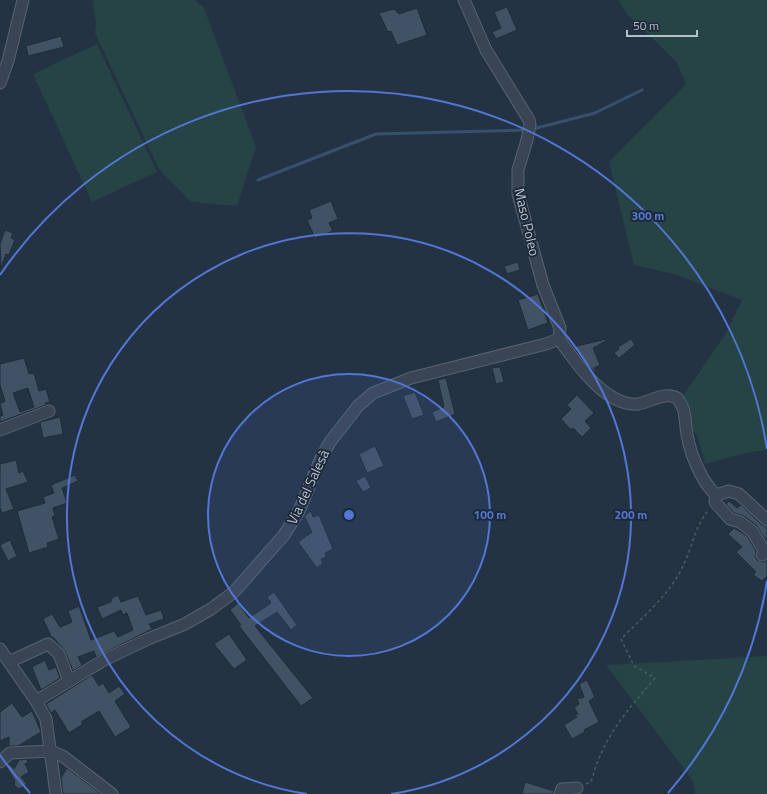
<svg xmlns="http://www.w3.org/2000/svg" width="767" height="794" font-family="'Titillium Web',sans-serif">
	<rect width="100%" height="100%" fill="#243344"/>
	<g fill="#264345">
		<path d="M93,0h102l9,8 52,139 -19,59 -46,-4 -32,-33 -64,-136 1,-9z"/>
		<path d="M618,0h149v450l-21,3 -41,11 -8,-29 -12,-13 -3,-25 43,-62 17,-35 -68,-26 -40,-9 -25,-103 77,-78 -10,-23 -49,-47z"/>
		<path d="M97,44l60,128 -65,30 -59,-128z"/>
		<path d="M767,656v138h-72l-2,-13 -87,-116z"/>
	</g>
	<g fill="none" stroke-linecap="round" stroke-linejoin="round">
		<g stroke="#37506d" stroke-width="3">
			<path d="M533,129l62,-16 47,-23"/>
			<path d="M258,180l118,-46 151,-4"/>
		</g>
	</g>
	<g fill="#405264" stroke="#202c3b" fill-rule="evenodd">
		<path d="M507,7l10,23 -21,9 -4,-7 9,-4 -7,-16z"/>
		<path d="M417,8l10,27 -30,10 -6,-14 -3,1 -9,-19 15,-4 5,5z"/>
		<path d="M61,36l3,11 -36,9 -2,-10z"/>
		<path d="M331,201l7,18 -9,4 4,8 -18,7 -8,-18 5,-2 -3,-8z"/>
		<path d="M5,230l8,3 -2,5 4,2 -6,15 -3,-1 -5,14 -1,-24z"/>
		<path d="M518,262l2,8 -13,4 -3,-8z"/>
		<path d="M538,294l10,29 -20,7 -10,-30z"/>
		<path d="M606,339v2l-13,7 7,17 -6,3 2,4 -1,1 -22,-26z"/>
		<path d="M631,339l4,6 -16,13 -5,-5 5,-4 -1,-2z"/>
		<path d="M24,358l5,16 5,-1 5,18 7,-2 4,13 -5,1 1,2 -46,17v-6l3,-1 -3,-11 5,-3 -5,-16v-21zM28,388l6,19 -14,5 -7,-19z"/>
		<path d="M500,367l4,15 -8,2 -4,-16z"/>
		<path d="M446,378l9,36 -19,8 -4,-10 12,-5 -6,-27z"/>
		<path d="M415,392l9,23 -12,4 -9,-23z"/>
		<path d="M577,395l17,18 -9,8 6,7 -9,9 -9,-9 -2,2 -10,-11 10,-10 -4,-4z"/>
		<path d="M60,417l3,17 -20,4 -3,-16z"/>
		<path d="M375,446l9,20 -17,7 -8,-19z"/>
		<path d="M16,460l3,13 4,-2 5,11 -22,7 8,20 -12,4 -2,-5v-44z"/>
		<path d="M75,475l3,6 -16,7 5,15 -14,5 2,8 -3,1 7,22 -12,4 1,4 -19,6 -12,-42 28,-8 -2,-6 11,-4 -3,-8z"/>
		<path d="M365,476l6,12 -8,4 -7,-11z"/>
		<path d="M729,501l8,7 4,-3 21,20 5,2v15l-11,-17 -12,-9 -10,-3 -8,-9z"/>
		<path d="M311,511l2,6 6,-2 14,34 -8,4 1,4 -5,2 2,4 -6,5 -19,-26 14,-10 -8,-16z"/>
		<path d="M734,528l13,8 9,15 -1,5 2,4 6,2 4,-2v16l-5,5 -9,-6 3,-3 -20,-20 6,-5 -14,-13z"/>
		<path d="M10,540l7,16 -9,5 -8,-16z"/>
		<path d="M274,592l23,33 -6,5 -14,-18 -22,14 58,72 -12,8 -62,-80 2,-1 -11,-15 8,-7 11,15 22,-15 -4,-6z"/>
		<path d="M118,595l3,7 17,-6 8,19 15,-5 3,9 -15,5 3,5 -56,28 -2,-6 -16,6 4,8 -9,6 -8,-20 -12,-14 -1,1 -9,-19 9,-5 8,13 12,-5 -4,-11 11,-5 12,34 23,-9 4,6 15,-7 -6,-17 -4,2 -2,-5 -19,9 -5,-12 14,-5 1,-4z"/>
		<path d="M229,634l18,26 -13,9 -20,-25z"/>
		<path d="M45,660l4,10 7,-3 4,11 -19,12 -9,-23z"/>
		<path d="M92,675l7,11 4,-3 6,10 10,-7 6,8 -10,7 16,26 -16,10 -16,-26 -18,11 2,2 -14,9 -14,-23 -4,3 -5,-9z"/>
		<path d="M587,680l8,17 -6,4 10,21 -15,8 1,2 -13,7 -8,-14 13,-8 -2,-2 3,-1 -4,-6 5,-4 -2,-5 7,-2 -5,-13z"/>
		<path d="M12,703l10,14 10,-6 9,21 -23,14h-9v-9l-9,4v-29z"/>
		<path d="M27,759l1,3 -3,2 4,8 -8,5 6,7 -8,5 -5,-4 1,-4 -9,-15 3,-2 5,5 5,-9z"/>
		<path d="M67,768l34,26h-38l-2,-16z"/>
		<path d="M525,782l29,9 -1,3h-31z"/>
	</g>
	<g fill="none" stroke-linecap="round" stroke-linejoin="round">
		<defs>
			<g id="minor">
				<path d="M464,0l22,50 43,70 1,5 -3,15 -9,30v24l25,91 17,43 -1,11"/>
				<path d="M0,83l8,-22 15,-61"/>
				<path d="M559,339c16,22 46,68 79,65 12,-2 27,-13 39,-6 9,13 7,14 9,29 2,22 14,53 30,68l-1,7 15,17 10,3 12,9 13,21 -3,3"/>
				<path d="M0,430l49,-19"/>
				<path d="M716,495l13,-4 10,3 28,26"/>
				<path d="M0,649l36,52 10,18 10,75"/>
				<path d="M9,662l39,-18 11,10 10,27"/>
				<path d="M36,701l68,-41 44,-21 37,-15 26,-15 23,-17 50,-57 15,-24 22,-53 9,-16 28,-36 15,-13 38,-15 135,-34 13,-5"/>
				<path d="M51,751l13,6 48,37"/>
				<path d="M0,762l10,-9 41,-2"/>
				<path d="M560,794l2,-5 15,-1"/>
			</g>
		</defs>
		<use href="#minor" stroke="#576371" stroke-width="13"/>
		<path stroke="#456061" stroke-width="1.5" stroke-dasharray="3 3" stroke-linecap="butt" d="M586,784l5,-2c12,-45 35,-70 64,-104l-21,-12 -13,-27c21,-21 48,-44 61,-71 11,-21 11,-38 27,-59"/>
		<use href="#minor" stroke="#394554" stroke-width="11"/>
	</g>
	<circle cx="349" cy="515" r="141" fill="#5376d4" fill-opacity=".12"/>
	<g fill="none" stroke="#5376d4" stroke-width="2">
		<circle cx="349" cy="515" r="141"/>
		<path d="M307 794A282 282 0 1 1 391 794"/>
		<path d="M767 581A423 423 0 0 1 668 793M30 793A423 423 0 0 1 0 755M0 275A423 423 0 0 1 767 449"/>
	</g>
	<g text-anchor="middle" stroke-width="4" stroke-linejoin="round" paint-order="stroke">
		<g font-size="14" fill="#b6c0cd" stroke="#1e2a39">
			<text transform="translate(527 222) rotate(77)" y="5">Maso Poleo</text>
			<text transform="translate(308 487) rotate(-65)" y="5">Via del Salesà</text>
		</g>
	</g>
	<circle cx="349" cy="515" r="6" fill="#5376d4" stroke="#1e2a39" stroke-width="2"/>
	<g font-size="12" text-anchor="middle" font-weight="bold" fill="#5376d4" stroke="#1e2a39" stroke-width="4" stroke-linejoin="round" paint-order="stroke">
		<text x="648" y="220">300 m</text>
		<text x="490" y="519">100 m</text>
		<text x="631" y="519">200 m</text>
	</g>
	<path d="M627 30v6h70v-6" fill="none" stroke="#b6c0cd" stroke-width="2"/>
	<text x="633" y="30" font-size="12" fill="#b6c0cd" stroke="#1e2a39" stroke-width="3" paint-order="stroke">50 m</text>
</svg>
